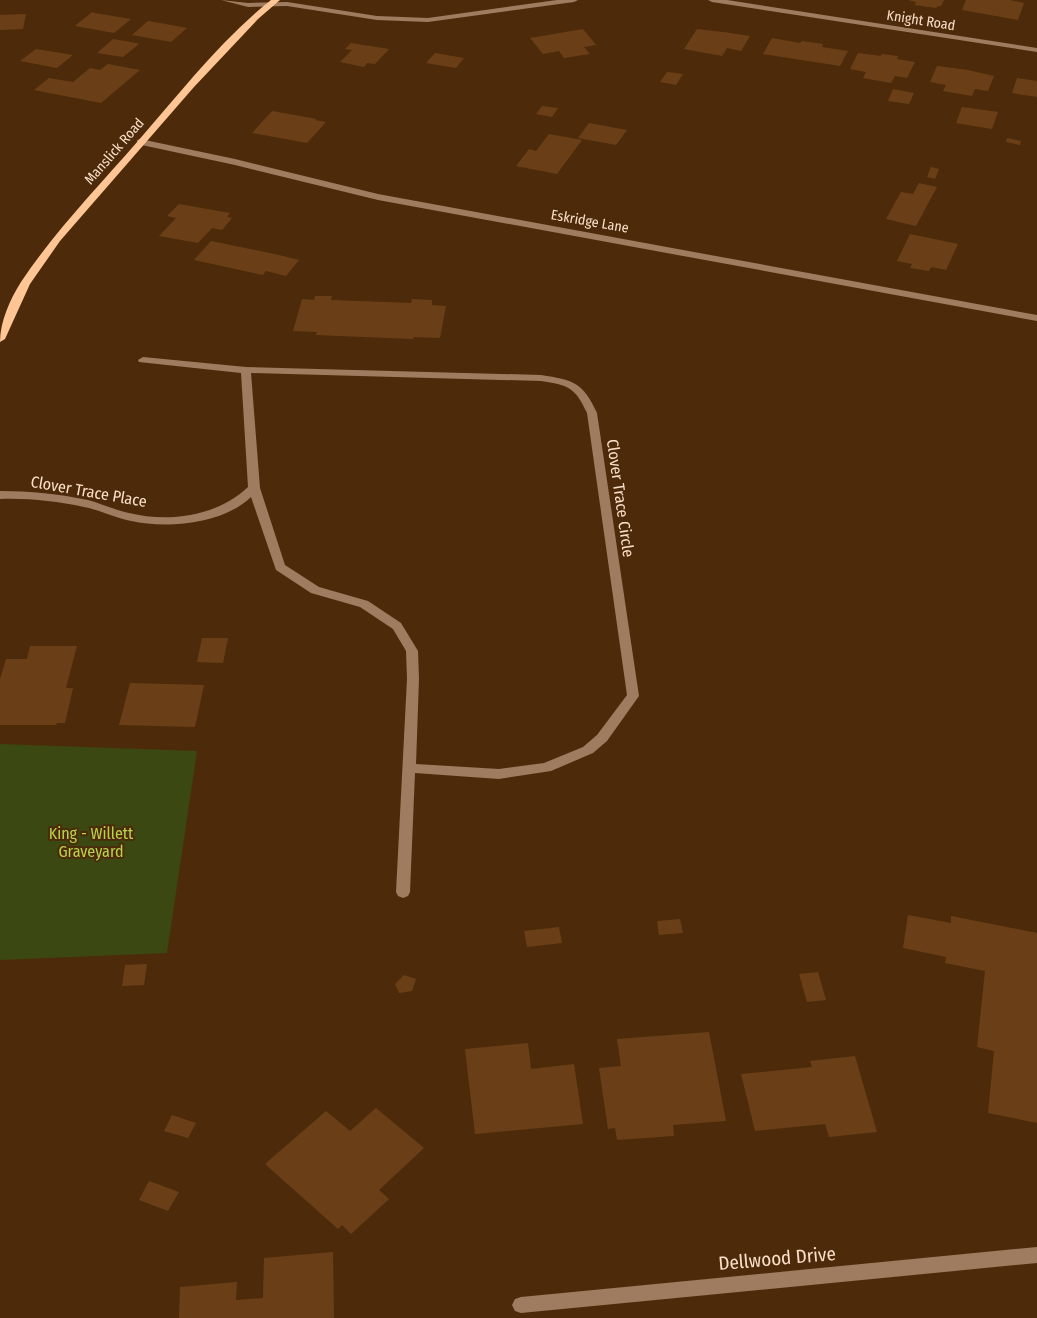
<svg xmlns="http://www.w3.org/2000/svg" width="1037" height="1318" font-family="'Fira Sans Condensed',sans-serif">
	<rect width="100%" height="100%" fill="#4d2b0a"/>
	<path fill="#3c4811" d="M0,744l197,7 -30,202 -167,7z"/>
	<g fill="#6a3f17">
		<path d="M908,0h36l-3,6h-3l-2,2 -21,-3 1,-3z"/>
		<path d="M966,0h44l14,3 -6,17 -56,-10z"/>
		<path d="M92,12l3,1 36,6 -17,14 -39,-7z"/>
		<path d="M26,14l-3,15 -23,1v-15z"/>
		<path d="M148,21l23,4 16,3 -16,14 -39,-7z"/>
		<path d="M583,29l13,16 -12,2 6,7 -26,4 -5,-7 -16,3 -13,-16z"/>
		<path d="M697,29l26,3 27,4 -9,15 -14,-3 -5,8 -38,-7z"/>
		<path d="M772,38l28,5 2,-2 21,3 -1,3 26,4 -8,15 -77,-12z"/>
		<path d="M113,39l23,4 3,1 -16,13 -26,-4z"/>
		<path d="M351,43l38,6 -14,15 -8,-1 -3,4 -24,-5 12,-12 -7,-1z"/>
		<path d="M36,49l37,6 -16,13 -37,-7z"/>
		<path d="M435,53l29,5 -8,10 -30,-5z"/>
		<path d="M858,53l23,3 1,-2 16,2 -1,3 18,3 -8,16 -12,-2 -4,7 -28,-5 3,-6 -16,-3z"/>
		<path d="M108,64l32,6 -39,33 -67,-13 15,-12 24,4 17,-14 10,2z"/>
		<path d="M937,66l31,4 26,6 -6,15 -13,-2 -3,7 -29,-5 3,-6 -16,-3z"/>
		<path d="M667,72l16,2 -7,11 -16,-3z"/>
		<path d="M1017,78l20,3v16l-25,-4z"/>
		<path d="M893,89l21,4 -5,11 -21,-3z"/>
		<path d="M542,106l16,2 -6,9 -16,-3z"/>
		<path d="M962,107l36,5 -6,17 -36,-6z"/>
		<path d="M272,111l45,8 -2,1 11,2 -19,21 -55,-10z"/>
		<path d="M589,123l38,7 -11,15 -38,-7z"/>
		<path d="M549,134l33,6 -25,34 -41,-8 13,-17 7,2z"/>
		<path d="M1007,138l14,3 -1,4 -14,-3z"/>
		<path d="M931,167l8,2 -4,10 -8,-2z"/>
		<path d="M919,183l18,4 -21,39 -30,-7 15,-27 12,2z"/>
		<path d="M179,204l51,9 -3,4 5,1 -10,12 -10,-2 -14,15 -39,-7 17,-18 -9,-2z"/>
		<path d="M910,234l48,10 -12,26 -15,-3 -2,4 -19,-3 2,-4 -15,-3z"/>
		<path d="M211,241l68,14 20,5 -13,16 -20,-5 -3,4 -69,-15z"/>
		<path d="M315,296h17l-1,4 80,3 1,-4 20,1v5l14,1 -6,32 -26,-1 -1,2 -97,-4 1,-3 -24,-1 9,-32 12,1z"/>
		<path d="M202,638h26l-5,25 -26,-1z"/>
		<path d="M30,646h47l-11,42h7l-8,35h-8l-1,2h-56v-46l6,-20h21z"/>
		<path d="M130,683l74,2 -9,42 -76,-2z"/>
		<path d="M908,915l43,8v-7l86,17v190l-49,-10 6,-62 -17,-4 8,-76 -40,-8 1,-6 -43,-9z"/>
		<path d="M680,919l3,14 -24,2 -2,-14z"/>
		<path d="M559,927l3,16 -35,4 -3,-16z"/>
		<path d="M147,964l-3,21 -22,1 3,-21z"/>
		<path d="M818,972l8,28 -19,2 -8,-28z"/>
		<path d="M404,975l12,4 -4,12 -13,2 -4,-9z"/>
		<path d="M709,1032l17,89 -53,4 1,11 -57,4 -2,-12 -7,1 -9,-61 22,-2 -4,-27z"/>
		<path d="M528,1043l3,26 43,-5 9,60 -108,10 -10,-85z"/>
		<path d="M855,1056l22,76 -48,5 -4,-13 -70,7 -14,-57 71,-7 -2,-6z"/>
		<path d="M376,1108l48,40 -45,42 10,9 -38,35 -9,-9 -4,4 -73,-65 61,-53 24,20z"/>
		<path d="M172,1115l24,8 -8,15 -24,-7z"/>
		<path d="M149,1181l30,11 -11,19 -29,-11z"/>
		<path d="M333,1252l1,66h-155l1,-31 57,-5 -1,18 27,-2 1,-40z"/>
	</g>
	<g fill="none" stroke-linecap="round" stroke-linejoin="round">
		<g fill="#9f7c5f" fill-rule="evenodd">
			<path d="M221,0l27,3 39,-1 90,14 51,2 129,-18h21l-4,2 -146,20 -51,-2 -90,-14 -39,1z"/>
			<path d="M708,0h19l310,48v4l-325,-50z"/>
			<path d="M140,139l95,20 143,35 659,121v6l-659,-121 -143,-35 -98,-21v-4z"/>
			<path d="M143,357l103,10 295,8c32,5 42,7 56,38l42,283 -32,45 -14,12 -42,18 -52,8 -84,-6 -5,119 -2,4 -5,2 -5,-2 -2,-4 11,-213 -1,-28 -13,-22 -33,-22 -49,-14 -35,-23 -25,-73c-28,27 -83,32 -120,24 -16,-3 -31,-11 -47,-14 -28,-6 -56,-9 -84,-8v-8c30,0 59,3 88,9 14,4 27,10 41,13 40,10 89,3 119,-26l-7,-114 -102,-11 -1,-2zM251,373l290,8c27,4 34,6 46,32l40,282 -30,40 -14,12 -39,16 -45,6 -83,-5 3,-85 -1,-28 -17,-28 -33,-22 -49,-14 -34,-22 -25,-77z"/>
			<path d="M1037,1247v16l-516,50 -6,-2 -3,-6 3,-6 6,-2z"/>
		</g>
		<path fill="#ffc595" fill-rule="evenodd" d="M271,0h9l-22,19 -64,68 -134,154 -30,43 -25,55 -5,3c0,-20 10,-43 21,-60 34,-51 77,-95 117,-141 42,-48 83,-101 133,-141z"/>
	</g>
	<g text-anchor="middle" stroke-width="4" stroke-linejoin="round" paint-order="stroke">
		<g font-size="14" fill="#fadfc9" stroke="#4d2b0a">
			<text transform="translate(921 20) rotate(9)" y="5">Knight Road</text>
			<text transform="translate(114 151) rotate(-49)" y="5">Manslick Road</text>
			<text transform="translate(590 221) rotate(10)" y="5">Eskridge Lane</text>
		</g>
		<g font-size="16" fill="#fadfc9" stroke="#4d2b0a">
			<text transform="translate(89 491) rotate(10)" y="6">Clover Trace Place</text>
			<text transform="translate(621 498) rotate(82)" y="6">Clover Trace Circle</text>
		</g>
		<g font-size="16" fill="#b6d44c" stroke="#4d2b0a">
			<text x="91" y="839">King - Willett<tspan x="91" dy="18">Graveyard</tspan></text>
		</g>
		<g font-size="19" fill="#fadfc9" stroke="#4d2b0a">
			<text transform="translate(777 1258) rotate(-5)" y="7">Dellwood Drive</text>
		</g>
	</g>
</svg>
